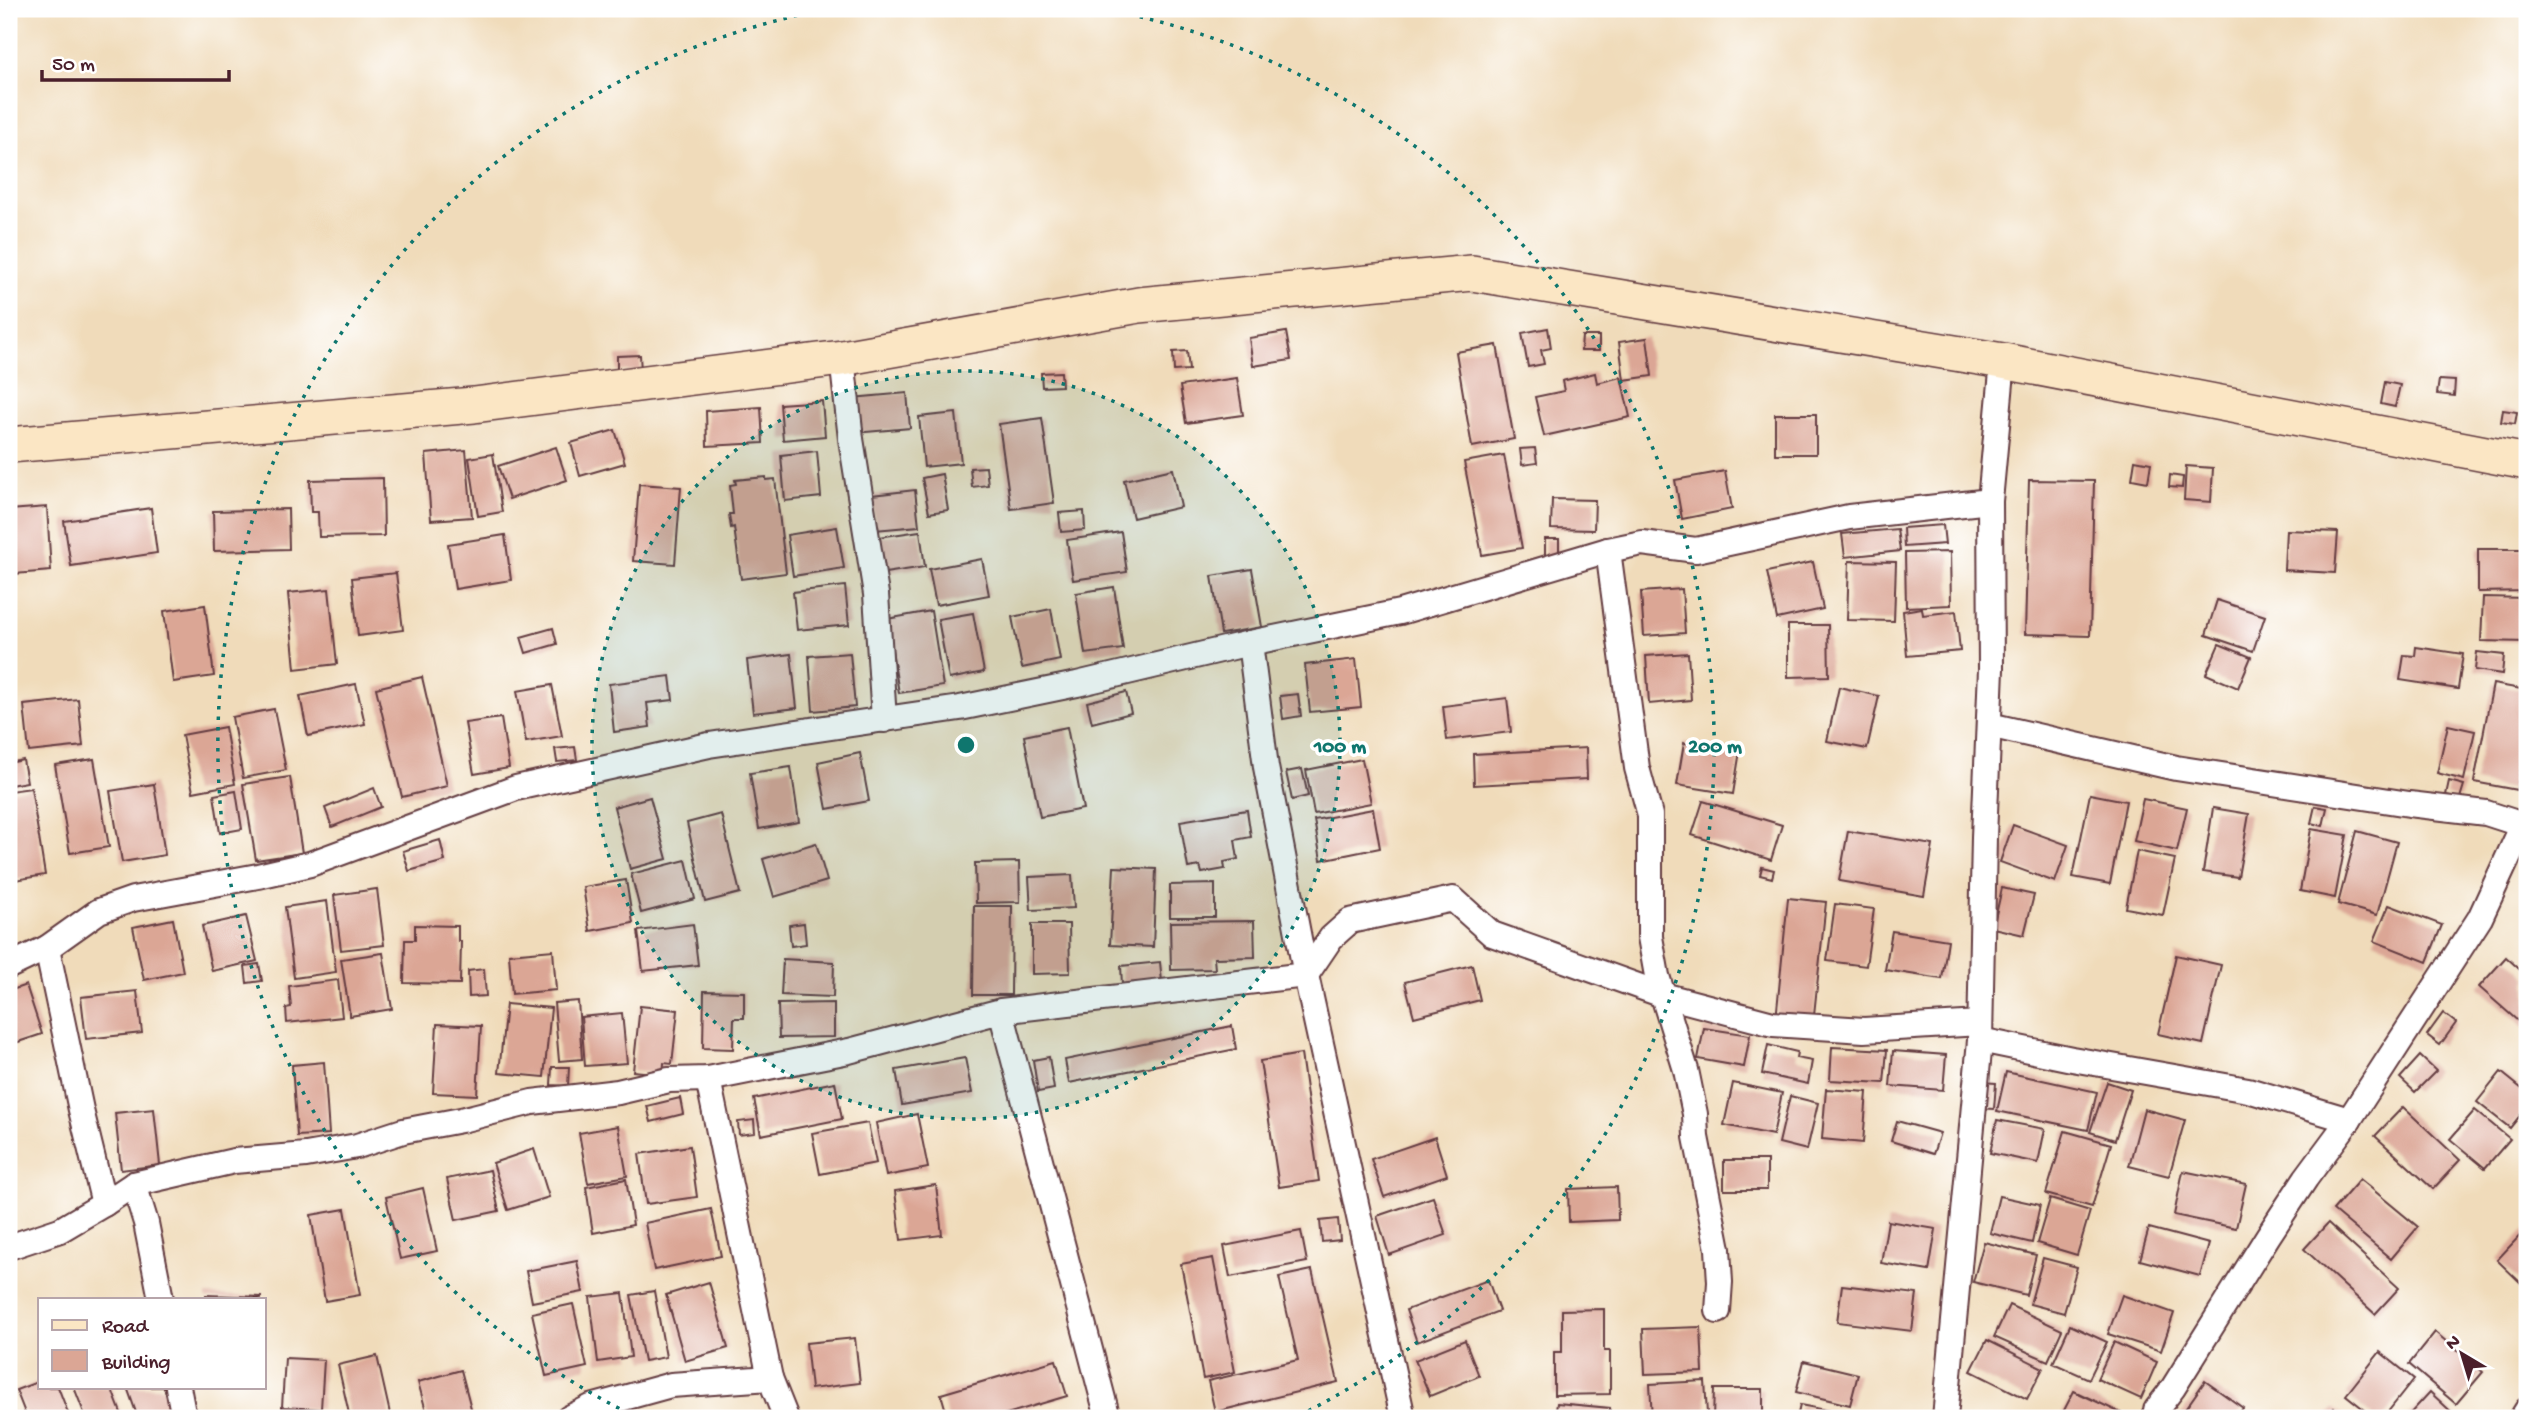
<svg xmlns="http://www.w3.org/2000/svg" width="2536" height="1427" font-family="'Gochi Hand',sans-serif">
	<rect width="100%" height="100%" fill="#fff"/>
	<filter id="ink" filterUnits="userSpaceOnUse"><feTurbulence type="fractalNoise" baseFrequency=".0143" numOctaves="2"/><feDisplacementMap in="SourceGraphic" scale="14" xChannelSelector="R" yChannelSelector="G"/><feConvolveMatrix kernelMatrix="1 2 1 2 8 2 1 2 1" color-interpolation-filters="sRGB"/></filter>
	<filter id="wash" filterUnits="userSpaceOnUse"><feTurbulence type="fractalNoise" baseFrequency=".00686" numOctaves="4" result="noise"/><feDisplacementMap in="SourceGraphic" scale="28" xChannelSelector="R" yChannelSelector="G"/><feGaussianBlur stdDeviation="1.57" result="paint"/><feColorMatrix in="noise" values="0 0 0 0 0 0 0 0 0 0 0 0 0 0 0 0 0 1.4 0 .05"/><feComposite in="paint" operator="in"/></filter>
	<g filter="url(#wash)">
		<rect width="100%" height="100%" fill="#f0dbba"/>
		<g id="blocks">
			<g fill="#dba695">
				<path d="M1548,328l3,20 -10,2 3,14 -16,3 -6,-34z"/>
				<path d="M1286,332l5,28 -38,6 -4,-28z"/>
				<path d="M1582,336h17v15h-18z"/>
				<path d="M1647,338l5,38 -28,4 -5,-38z"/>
				<path d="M1497,345l17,94 -42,8 -16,-95z"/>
				<path d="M1187,351l2,19 -15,1 -1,-19z"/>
				<path d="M640,355l1,16h-24v-15z"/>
				<path d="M1061,372l1,14 -20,1 -1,-14z"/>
				<path d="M1595,373l2,10 24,-6 9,40 -86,19 -9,-39 29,-6 -2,-10z"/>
				<path d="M1237,378l6,37 -57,8 -6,-37z"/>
				<path d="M2439,380l16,1 -1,15 -17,-2z"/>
				<path d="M2385,382l15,3 -5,22 -14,-3z"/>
				<path d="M907,393l3,35 -55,5 -3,-35z"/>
				<path d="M822,401l3,35 -42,4 -3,-36z"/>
				<path d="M761,407l2,36 -56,3 -1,-35z"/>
				<path d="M2503,410l14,2 -2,12 -14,-2z"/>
				<path d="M956,413l5,50 -37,4 -5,-50z"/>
				<rect x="1775" y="414" width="41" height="40"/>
				<path d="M1042,418l12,85 -43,6 -12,-85z"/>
				<path d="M615,430l10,33 -45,13 -9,-33z"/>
				<path d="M556,447l11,33 -58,19 -11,-33z"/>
				<path d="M1535,448l2,15 -15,2 -2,-16z"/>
				<path d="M466,450l6,67 -41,3 -5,-66z"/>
				<path d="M817,451l4,46 -36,4 -4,-46z"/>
				<path d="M493,454l9,58 -24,4 -9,-58z"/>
				<path d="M1504,455l18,93 -40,7 -18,-93z"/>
				<path d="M2135,460l16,3 -3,19 -16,-3z"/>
				<path d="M2186,466l27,2 -2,34 -27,-2z"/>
				<path d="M986,467l2,18 -16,2 -2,-19z"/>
				<path d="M1173,469l8,38 -48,11 -9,-38z"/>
				<path d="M1725,471l7,38 -50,10 -7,-39z"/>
				<path d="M942,474l6,36 -19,3 -7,-35z"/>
				<path d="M2170,475l13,2 -1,11 -13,-1z"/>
				<path d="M766,477v3l9,-1 11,94 -45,6 -7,-52 -3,1 -2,-14h4l-3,-29 6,-1 -1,-4z"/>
				<path d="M383,478l1,58 -65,1 -1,-25h-7l-1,-32z"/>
				<path d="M2029,480l65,1 -4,155 -65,-2z"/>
				<path d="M639,484l42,3 -6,77 -42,-3z"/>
				<path d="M915,490l4,36 -44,4 -3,-35z"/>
				<path d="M1552,499l43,1 -1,30 -43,-1z"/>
				<path d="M47,507l4,64 -37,3 -4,-64z"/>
				<path d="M151,508l6,45 -86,13 -7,-45z"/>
				<path d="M288,509l1,40 -75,2 -1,-40z"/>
				<path d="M1084,511l1,19 -24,2 -2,-19z"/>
				<path d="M1943,525l2,19 -41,3 -1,-19z"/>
				<path d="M837,527l7,41 -51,8 -6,-41z"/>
				<path d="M1897,529l3,22 -55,6 -3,-23z"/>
				<path d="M2286,530l52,2 -3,41 -51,-3z"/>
				<path d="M920,531l5,36 -47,7 -6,-36z"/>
				<path d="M1121,532l6,40 -54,8 -6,-40z"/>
				<path d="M505,535l6,45 -56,9 -7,-45z"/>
				<rect x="1545" y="539" width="14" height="22"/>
				<path d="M2478,549h49v42l-49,1z"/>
				<path d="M1950,552l1,53 -45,2 -1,-54z"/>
				<path d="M982,559l7,36 -53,10 -7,-36z"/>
				<path d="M1849,561l47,1 -2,59 -47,-1z"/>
				<path d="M1813,562l10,47 -46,10 -10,-47z"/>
				<path d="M1252,569l10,58 -41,7 -9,-58z"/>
				<path d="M396,573l7,57 -45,6 -6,-58z"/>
				<path d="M845,586l4,39 -52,5 -4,-38z"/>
				<path d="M1114,587l9,62 -38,5 -9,-61z"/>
				<path d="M329,589l8,75 -42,5 -7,-76z"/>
				<path d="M1682,589l3,44 -41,3 -3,-44z"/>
				<path d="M2483,597l44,1v44l-46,-1z"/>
				<path d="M2217,600l48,16 -12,35 -47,-16z"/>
				<path d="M205,605l9,71 -41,6 -9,-71z"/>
				<path d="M1922,608l1,7 33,-4 4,40 -53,5 -4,-45z"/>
				<path d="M1051,609l9,51 -38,8 -10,-51z"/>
				<path d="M931,611l12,75 -44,7 -12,-74z"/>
				<path d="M973,613l11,59 -35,7 -11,-60z"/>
				<path d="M1788,625h40l1,51 -41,1z"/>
				<path d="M553,628l4,16 -31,9 -5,-16z"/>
				<path d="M2219,644l32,13 -13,31 -32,-14z"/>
				<path d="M2416,647l47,7 -5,35 -58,-9 4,-25 11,1z"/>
				<path d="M2477,652l27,3 -2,19 -27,-4z"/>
				<path d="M850,653l5,54 -42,4 -4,-55z"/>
				<path d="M1688,653l3,47 -42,4 -3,-48z"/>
				<path d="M791,654l6,54 -44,5 -6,-53z"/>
				<path d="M1356,659l5,48 -51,5 -5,-47z"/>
				<path d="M670,676l3,24 -26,3 3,24 -36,5 -5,-48z"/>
				<path d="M422,677l25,109 -45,11 -26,-109z"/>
				<path d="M356,684l9,40 -57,12 -8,-40z"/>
				<path d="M2493,684l34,6v48l-10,52 -43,-8z"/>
				<path d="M552,685l10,51 -36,6 -9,-51z"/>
				<path d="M1839,687l40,9 -12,53 -40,-8z"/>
				<path d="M1126,692l5,21 -39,10 -5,-21z"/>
				<path d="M1298,694l3,22 -18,3 -3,-23z"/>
				<path d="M1507,698l4,34 -64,8 -4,-34z"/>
				<path d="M78,699l5,47 -54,6 -5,-47z"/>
				<path d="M274,709l12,61 -43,8 -11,-61z"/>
				<path d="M501,718l8,50 -35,6 -9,-51z"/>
				<path d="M2448,725l27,6 -11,49 -27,-7z"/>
				<path d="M225,727l10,57 -42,8 -11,-57z"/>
				<path d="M1067,727l16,82 -43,8 -16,-81z"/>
				<path d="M1684,743l56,8 -7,43 -56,-9z"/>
				<path d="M575,747l2,13 -20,2 -2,-13z"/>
				<path d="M1586,748l1,31 -113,6 -1,-31z"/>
				<path d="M860,753l9,48 -42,8 -9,-47z"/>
				<path d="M94,759l15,88 -39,6 -15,-88z"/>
				<path d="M1362,759l9,44 -57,11 -8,-44z"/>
				<path d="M23,760l4,22 -17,3 -1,-22z"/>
				<path d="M791,767l8,55 -40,7 -9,-56z"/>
				<path d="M1302,769l6,27 -16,4 -6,-28z"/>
				<path d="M290,777l12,76 -46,7 -13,-76z"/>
				<path d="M2449,781l15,4 -4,13 -14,-3z"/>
				<path d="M154,784l11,71 -43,7 -12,-71z"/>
				<path d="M31,788l14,87 -36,6v-90z"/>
				<path d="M374,788l7,19 -49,20 -7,-19z"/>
				<path d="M236,791l6,38 -22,4 -6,-38z"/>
				<path d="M2090,794l36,7 -16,83 -37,-7z"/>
				<path d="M650,797l17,62 -37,10 -16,-62z"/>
				<path d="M2143,799l44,9 -10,43 -43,-10z"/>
				<path d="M1703,801l79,24 -11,35 -79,-25z"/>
				<path d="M2315,806l12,2 -4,18 -12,-3z"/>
				<path d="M2213,808l36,6 -11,63 -35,-5z"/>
				<path d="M1373,809l7,39 -59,12 -7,-40z"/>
				<path d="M1247,810l4,27 -16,3 3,19 -14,3 1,7 -23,4 -2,-7 -12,2 -8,-47z"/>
				<path d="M721,814l19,79 -35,9 -18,-79z"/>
				<path d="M2013,825l55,20 -13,37 -55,-20z"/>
				<path d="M2311,829l36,6 -12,63 -35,-7z"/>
				<path d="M1848,831l85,14 -9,51 -85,-15z"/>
				<path d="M2357,831l40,11 -20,73 -39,-11z"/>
				<path d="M440,840l5,21 -36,10 -6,-20z"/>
				<path d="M816,843l11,38 -53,16 -11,-38z"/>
				<path d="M2137,851l38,8 -12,56 -37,-7z"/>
				<path d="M686,860l9,39 -54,14 -10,-39z"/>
				<path d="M1019,862l1,40 -44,1 -1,-40z"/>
				<path d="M1114,867l42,2 -3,78 -43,-2z"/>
				<path d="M1762,867l12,3 -2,8 -12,-3z"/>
				<path d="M1072,875l2,33 -43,2 -2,-33z"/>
				<path d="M626,880l7,43 -43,8 -7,-44z"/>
				<path d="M1215,884v33h-45v-32z"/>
				<path d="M2002,888l32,7 -10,40 -31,-7z"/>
				<path d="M377,889l7,56 -43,5 -7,-55z"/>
				<path d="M1788,898l38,4 -13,122 -37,-4z"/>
				<path d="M327,901l9,71 -42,6 -9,-71z"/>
				<path d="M1835,904l39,5 -8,57 -39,-5z"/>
				<path d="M2389,905l53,20 -15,37 -53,-21z"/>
				<path d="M974,906h38l-1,89h-38z"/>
				<path d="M246,916l11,45 -45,10 -10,-45z"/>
				<path d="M173,919l10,53 -39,8 -11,-53z"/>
				<path d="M1254,921l1,36 -41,1 1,11 -44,1 -1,-48z"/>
				<path d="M804,923l2,21 -15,2 -2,-21z"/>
				<path d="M693,924l5,41 -55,6 -5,-40z"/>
				<path d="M1032,924h37l1,49 -38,1z"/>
				<path d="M415,925l43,1v15h3l-1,43 -56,-1 1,-43h10z"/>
				<path d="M1892,931l56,9 -6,39 -57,-9z"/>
				<path d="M553,950l3,40 -44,4 -3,-40z"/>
				<path d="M383,953l9,56 -42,7 -9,-57z"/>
				<path d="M2176,955l45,10 -18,79 -45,-10z"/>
				<path d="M2506,957l21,19v53l-48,-42z"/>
				<path d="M783,959l51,3 -1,35 -52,-2z"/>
				<path d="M1160,962l2,20 -40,3 -1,-19z"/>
				<path d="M259,964l3,17 -15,2 -2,-17z"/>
				<path d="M1472,965l8,35 -66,17 -9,-35z"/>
				<path d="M484,969l2,27 -17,1 -1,-26z"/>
				<path d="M338,980l4,37 -55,6 -1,-15 5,-1 -2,-21z"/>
				<path d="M26,985l16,49 -33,11v-54z"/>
				<path d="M137,991l5,42 -56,6 -5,-42z"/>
				<path d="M704,991l40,1v26h-10l-1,31 -30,-1z"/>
				<path d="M578,1001l4,58 -23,2 -5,-58z"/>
				<path d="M834,1003v34l-55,1 -1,-34z"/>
				<path d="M506,1004l45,4 -7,69 -45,-4z"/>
				<path d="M640,1006l38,4 -6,54 -8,-1 -1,11 -30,-3z"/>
				<path d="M622,1013l5,50 -42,3 -4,-49z"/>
				<path d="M2443,1013l13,10 -16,22 -13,-10z"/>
				<path d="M437,1024l44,2 -4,69 -44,-2z"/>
				<path d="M1232,1026l4,23 -167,34 -4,-23z"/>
				<path d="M1704,1028l46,7 -6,32 -46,-8z"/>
				<path d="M1768,1045l29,7 -1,6 16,3 -4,23 -46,-10z"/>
				<path d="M1832,1047l55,3 -3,33 -54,-3z"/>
				<path d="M1893,1051l53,4 -3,35 -53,-4z"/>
				<path d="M1301,1054l18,127 -40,6 -19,-126z"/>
				<path d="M2420,1056l16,15 -21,21 -15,-14z"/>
				<path d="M1049,1057l5,32 -16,3 -5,-32z"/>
				<path d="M965,1058l7,35 -70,12 -6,-35z"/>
				<path d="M324,1062l5,72 -32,2 -5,-71z"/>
				<path d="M552,1067h17l-1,19 -17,-1z"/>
				<path d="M2006,1072l91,20 -9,38 -91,-19z"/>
				<path d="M2501,1072l26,21v14l-17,21 -33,-26z"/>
				<path d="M835,1082l7,37 -81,16 -7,-36z"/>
				<path d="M1980,1082l16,1 -2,26 -17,-1z"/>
				<path d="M2107,1082l24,8 -16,50 -25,-8z"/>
				<path d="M1733,1083l49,10 -9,42 -49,-10z"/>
				<path d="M1826,1089l41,3 -4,51 -41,-4z"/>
				<path d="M1790,1096l28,7 -11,47 -28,-7z"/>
				<path d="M680,1098l3,16 -32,8 -4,-16z"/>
				<path d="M2403,1107l57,53 -27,29 -58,-53z"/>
				<path d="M154,1109l6,56 -39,5 -6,-57z"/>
				<path d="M2144,1109l41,11 -16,56 -40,-10z"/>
				<path d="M2475,1110l35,29 -25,29 -35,-29z"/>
				<path d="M917,1114l11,54 -42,8 -10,-53z"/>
				<path d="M754,1120l1,13 -16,2 -1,-13z"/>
				<path d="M1997,1120l48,9 -7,34 -48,-10z"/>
				<path d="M1897,1121l43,12 -7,21 -42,-13z"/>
				<path d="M868,1123l8,40 -56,11 -8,-41z"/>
				<path d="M618,1126l9,50 -39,7 -9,-50z"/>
				<path d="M2065,1131l46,13 -19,63 -46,-13z"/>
				<path d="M1435,1137l12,38 -63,22 -13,-38z"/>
				<path d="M690,1146l7,51 -51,7 -7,-50z"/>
				<path d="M534,1149l15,48 -41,13 -15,-47z"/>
				<rect x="1724" y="1160" width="43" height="30"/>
				<path d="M490,1170l9,41 -43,9 -9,-41z"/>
				<path d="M2183,1171l63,13 -10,44 -62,-13z"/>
				<path d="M626,1179l7,46 -40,8 -7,-46z"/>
				<path d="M2360,1179l58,48 -27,32 -58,-49z"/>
				<path d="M936,1185l6,50 -41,5 -6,-49z"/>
				<path d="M1617,1187l1,33 -49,2 -1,-33z"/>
				<path d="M423,1188l14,63 -37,8 -14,-62z"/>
				<path d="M1999,1196l41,9 -8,38 -42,-10z"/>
				<path d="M1433,1197l13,38 -57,20 -12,-39z"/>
				<path d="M2050,1199l40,12 -13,44 -40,-12z"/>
				<path d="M345,1209l15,86 -35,6 -14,-86z"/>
				<path d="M711,1209l10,47 -67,14 -9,-47z"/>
				<path d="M1338,1219l2,21 -18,2 -2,-21z"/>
				<path d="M1888,1221l48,8 -7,42 -48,-8z"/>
				<path d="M2328,1223l71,65 -24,26 -71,-65z"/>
				<path d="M2149,1228l60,16 -9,32 -60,-16z"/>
				<path d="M2527,1228v61l-30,-29z"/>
				<path d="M1301,1231l6,31 -77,15 -6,-31z"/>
				<path d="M1984,1242l52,13 -10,40 -53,-13z"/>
				<path d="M1213,1258l22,114 -32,7 -22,-115z"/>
				<path d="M2043,1258l34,9 -13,46 -34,-9z"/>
				<path d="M577,1261l6,31 -51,10 -6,-31z"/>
				<path d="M1312,1270l26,112 -123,30 -7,-31 90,-21 -19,-83z"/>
				<path d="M1488,1280l11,31 -82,31 -11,-32z"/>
				<path d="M709,1282l19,66 -43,13 -19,-66z"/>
				<path d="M1842,1285l75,9 -5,37 -75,-9z"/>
				<path d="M654,1291l12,66 -22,4 -13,-66z"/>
				<path d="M623,1293l8,64 -33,5 -8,-65z"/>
				<path d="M206,1295l55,2v2h-55z"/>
				<path d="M2122,1295l52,18 -13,38 -53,-17z"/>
				<path d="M573,1304l14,63 -41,9 -14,-63z"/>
				<path d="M2009,1305l53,25 -14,31 -54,-24z"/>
				<path d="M1604,1309v42h6v43l-56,1v-43h8v-42z"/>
				<path d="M2070,1325l37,17 -18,37 -36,-16z"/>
				<path d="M1701,1327l2,45 -58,2 -2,-45z"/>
				<path d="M2435,1332l48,40 -27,32 -47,-40z"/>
				<path d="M855,1338l5,45 -49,6 -5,-46z"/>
				<path d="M1465,1340l14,36 -49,20 -15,-36z"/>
				<path d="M1987,1340l56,28 -16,31 -56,-28z"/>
				<path d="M2114,1342l43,20 -16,37 -44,-20z"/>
				<path d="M2380,1352l34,27 -31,39h-8l-29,-23z"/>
				<path d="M377,1356l14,62h-41l-12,-53z"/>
				<path d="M285,1358l39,2 -3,49 -39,-2z"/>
				<path d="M1056,1360l11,36 -74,22h-45l-7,-24z"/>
				<path d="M1804,1361l54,13 -8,31 -54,-13z"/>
				<path d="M461,1370l12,46 -45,2 -10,-36z"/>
				<path d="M40,1381v6h18l12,31h-43l-11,-28z"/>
				<path d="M1705,1381l2,33 -55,4 -2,-34z"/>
				<path d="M2205,1381l38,27 -7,10h-57z"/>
				<path d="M74,1387h37l12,31h-37z"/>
				<path d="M127,1387h37l11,31h-37z"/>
				<path d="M1714,1389h49v29h-50z"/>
				<path d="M2074,1391l47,22 -2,5h-59z"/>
				<path d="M2430,1392l28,26h-52z"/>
				<path d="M1557,1403l53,5 -1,10h-54z"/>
				<path d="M1800,1405l52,10 -1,3h-54z"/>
				<path d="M2334,1408l14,10h-22z"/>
			</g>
		</g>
	</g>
	<g filter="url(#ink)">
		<use href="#blocks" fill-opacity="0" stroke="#633b40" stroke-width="2"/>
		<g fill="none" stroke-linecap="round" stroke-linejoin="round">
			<defs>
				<g id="street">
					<path d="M842,358l9,81 25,155 8,126"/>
					<path d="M1608,550l29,218 13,47v122l7,39 29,94 9,44 1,23 22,112 2,33 -2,29"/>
					<path d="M1250,643l16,124 40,208 97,443"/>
					<path d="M1989,725l187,43 233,36 77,9 37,12 -43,93 -131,202 -43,58 -38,58 -95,152 -17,22 1,8"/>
					<path d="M47,948l34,162 23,94 30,-20 12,39 15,76"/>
					<path d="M9,966l38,-18 52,-37 34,-12 125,-23 52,-12 206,-76 193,-43 251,-37 117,-24 173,-41 150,-31 208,-62 34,-7 54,7 153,-33 141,-16"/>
					<path d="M1001,1011l107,407"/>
					<path d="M1980,1040l92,19 176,31 101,30"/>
					<path d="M708,1079l62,299"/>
					<path d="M134,1184l100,-23 72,-6 51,-9 46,-15 58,-11 71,-18 86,-10 51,-12 39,-1 141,-28 152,-40 305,-36 25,-37 19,-17 103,-22 39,35 171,61 110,29 91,6 116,-7"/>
					<path d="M9,1247l51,-17 44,-26"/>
					<path d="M178,1387l6,31"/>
					<path d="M569,1418l22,-11 80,-22 99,-7 16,40"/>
					<path d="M1945,1418l35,-378 4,-203 7,-168 -1,-168 13,-140"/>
					<path d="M2522,1418l5,-8"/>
				</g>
				<path id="secondary" d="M9,445l465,-40 368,-47 297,-53 333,-32 531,88 524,101"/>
			</defs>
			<use href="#street" stroke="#633b40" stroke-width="28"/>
			<use href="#secondary" stroke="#633b40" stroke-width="38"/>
			<use href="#street" stroke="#fff" stroke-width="24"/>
			<use href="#secondary" stroke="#fbe6c4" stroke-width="35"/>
		</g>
	</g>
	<circle cx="966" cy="745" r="374" fill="#0f766e" fill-opacity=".12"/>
	<g fill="none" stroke="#0f766e" stroke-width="3.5" stroke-dasharray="3.5 7">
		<circle cx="966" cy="745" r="374"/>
		<path d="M638 1418A749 749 0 0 1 823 10M1109 10A749 749 0 0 1 1294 1418"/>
	</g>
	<circle cx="966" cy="745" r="10" fill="#0f766e" stroke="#fff" stroke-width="3.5"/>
	<g font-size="21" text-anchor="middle" font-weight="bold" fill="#0f766e" stroke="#fff" stroke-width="7" stroke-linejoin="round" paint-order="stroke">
		<text x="1340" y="752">100 m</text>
		<text x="1715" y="752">200 m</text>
	</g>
	<rect width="2536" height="1427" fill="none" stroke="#fff" stroke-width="35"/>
	<rect x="38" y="1298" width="228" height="91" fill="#ffffff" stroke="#b7a5aa" stroke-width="2"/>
	<rect x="52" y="1320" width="35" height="10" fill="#fbe6c4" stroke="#b7a5aa" stroke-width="2"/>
	<text x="102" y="1332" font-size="21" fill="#4a1f2b">Road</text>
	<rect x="52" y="1350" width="35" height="21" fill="#dba695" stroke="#b7a5aa" stroke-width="2"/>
	<text x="102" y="1368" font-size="21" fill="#4a1f2b">Building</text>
	<g transform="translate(2462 1354) rotate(322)" stroke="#ffffff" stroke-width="5" paint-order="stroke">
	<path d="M0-5L12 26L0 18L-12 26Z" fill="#4a1f2b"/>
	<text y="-10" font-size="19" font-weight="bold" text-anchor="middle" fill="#4a1f2b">N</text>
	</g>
	<path d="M42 70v10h187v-10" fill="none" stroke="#4a1f2b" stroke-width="3.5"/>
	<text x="52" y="70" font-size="21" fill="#4a1f2b" stroke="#ffffff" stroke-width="5" paint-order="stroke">50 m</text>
</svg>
